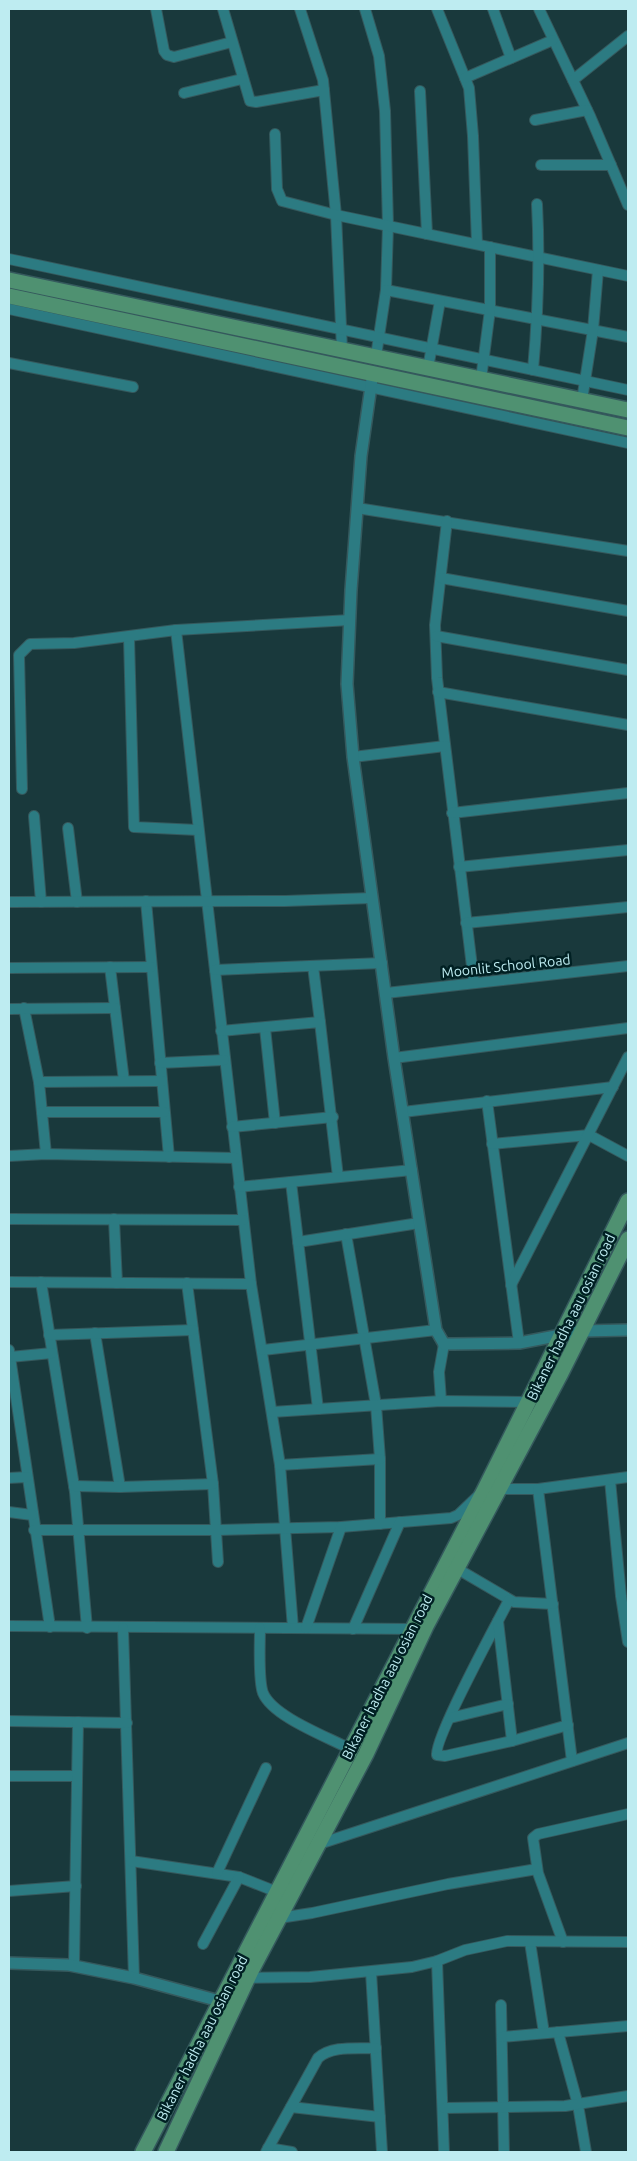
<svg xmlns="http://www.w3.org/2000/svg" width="637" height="2161" font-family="Ubuntu,sans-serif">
	<rect width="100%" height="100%" fill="#19393c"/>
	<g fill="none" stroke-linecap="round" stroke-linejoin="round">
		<defs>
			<g id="minor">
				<path d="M156,9l8,42 3,4 7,2 58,-15"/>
				<path d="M223,9l27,92 6,1 68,-12"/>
				<path d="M300,9l23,71 13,135 6,134"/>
				<path d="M365,9l14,47 6,55 3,115 -2,64 -10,66"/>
				<path d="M437,9l32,79 4,48 4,108"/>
				<path d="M493,9l18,49"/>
				<path d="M539,9l51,107 38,89"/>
				<path d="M465,78l88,-38"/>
				<path d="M573,80l55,-44"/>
				<path d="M420,91l7,143"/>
				<path d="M184,93l58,-14"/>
				<path d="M535,120l52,-10"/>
				<path d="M275,134l2,55 5,12 54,14 292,61"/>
				<path d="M541,165h70"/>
				<path d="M9,259l619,131"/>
				<path d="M386,290l242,47"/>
				<path d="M9,309l619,134"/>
				<path d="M9,363l124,24"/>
				<path d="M428,368l12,-67"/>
				<path d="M533,370c5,-56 7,-110 4,-166"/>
				<path d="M481,379l9,-69v-63"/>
				<path d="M582,400l11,-70 5,-60"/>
				<path d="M357,508l271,43"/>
				<path d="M447,521l-12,104 2,53 37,305"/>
				<path d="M441,578l187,33"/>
				<path d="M176,630l75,654 29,181 13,163"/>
				<path d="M436,636l192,34"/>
				<path d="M129,638l5,189 64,3"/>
				<path d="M438,692l190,33"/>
				<path d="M353,757l92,-11"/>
				<path d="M22,789l-3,-134 11,-11 44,-1 102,-13 174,-10"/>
				<path d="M452,813l176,-20"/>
				<path d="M34,816l7,86"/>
				<path d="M68,828l9,74"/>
				<path d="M459,867l169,-17"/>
				<path d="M146,901l23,256"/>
				<path d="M9,902l276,-1 87,-3"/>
				<path d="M466,923l162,-16"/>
				<path d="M313,966l7,56"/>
				<path d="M110,967l14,114"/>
				<path d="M9,968l142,-1"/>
				<path d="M215,970l167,-7"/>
				<path d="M386,993l242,-27"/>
				<path d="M24,1008l15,74 7,72"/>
				<path d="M9,1009l106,-1"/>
				<path d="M265,1028l10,95"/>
				<path d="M221,1031l99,-9 18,155"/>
				<path d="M394,1058l234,-30"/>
				<path d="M160,1063l64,-3"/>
				<path d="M39,1082l123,-1"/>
				<path d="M487,1101l32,242"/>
				<path d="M42,1112h122"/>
				<path d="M403,1112l210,-25"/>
				<path d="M232,1127l101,-10"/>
				<path d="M492,1144l97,-9 39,21"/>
				<path d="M9,1156l37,-2 190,4"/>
				<path d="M291,1182l27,227"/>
				<path d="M239,1187l173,-17"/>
				<path d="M9,1219l234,1"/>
				<path d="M114,1219l3,64"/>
				<path d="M346,1234l30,171 4,54v65"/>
				<path d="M298,1242l121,-19"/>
				<path d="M9,1282l242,2"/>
				<path d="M41,1282l34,210 12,136"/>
				<path d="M187,1283l26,201 5,78"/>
				<path d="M511,1285l117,-228"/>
				<path d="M95,1333l25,154"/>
				<path d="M49,1335l144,-5"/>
				<path d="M9,1350l41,277"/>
				<path d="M263,1350l173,-20"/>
				<path d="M10,1357l42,-4"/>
				<path d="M441,1401l-2,-29 5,-28"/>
				<path d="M272,1412l169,-11 88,1"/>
				<path d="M280,1465l100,-6"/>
				<path d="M9,1478l18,-1"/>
				<path d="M610,1480l11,116 7,46"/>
				<path d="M74,1486l46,1 93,-3"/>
				<path d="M498,1489h40l90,-12"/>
				<path d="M538,1489l34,272"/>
				<path d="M9,1512l23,3"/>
				<path d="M34,1530h184l123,-3 110,-9 7,-3 23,-22"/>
				<path d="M456,1568l58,34 39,2"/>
				<path d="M509,1600c-11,21 -76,141 -72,155l8,1 67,-15 56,-16"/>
				<path d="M498,1621l14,120"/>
				<path d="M9,1626l409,3"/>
				<path d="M123,1628l11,350"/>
				<path d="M260,1628c0,15 -2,52 3,65 10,24 65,44 87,56"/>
				<path d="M306,1628l35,-101"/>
				<path d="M353,1629l47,-107"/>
				<path d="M450,1718l58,-14"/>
				<path d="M9,1721l118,2"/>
				<path d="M9,1776h68"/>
				<path d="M316,1845l312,-102"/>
				<path d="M131,1861l108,16 38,15"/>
				<path d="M217,1873l49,-105"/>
				<path d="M9,1891l67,-5"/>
				<path d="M279,1918l33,-5 136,-29 89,-15"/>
				<path d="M530,1942l14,91"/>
				<path d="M563,1942l-25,-69 -5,-35 5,-4 90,-20"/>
				<path d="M203,1944l36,-67"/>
				<path d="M437,1961l7,191"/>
				<path d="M74,1966l4,-244"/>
				<path d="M371,1972l11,180"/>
				<path d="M244,1978l66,-1 102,-10 25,-6 28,-11 42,-9 121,1"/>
				<path d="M501,2005l3,147"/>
				<path d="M558,2032l20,73 8,47"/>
				<path d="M502,2037l126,-11"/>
				<path d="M291,2107l89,10"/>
				<path d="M444,2108l121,-2 63,-10"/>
				<path d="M268,2148l24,4"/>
				<path d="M266,2152l52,-94c14,-13 40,-9 58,-10"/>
			</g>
			<g id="tertiary">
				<path d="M373,372l-12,84 -10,134 -4,94 6,73 41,301 42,272 8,14h9l66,-1 63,-12 46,-1"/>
				<path d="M9,1963l60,2 65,13 93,25"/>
			</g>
			<g id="primary">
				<path d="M9,280l619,130"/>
				<path d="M9,296l619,132"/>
				<path d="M143,2152l341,-661 144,-290"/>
				<path d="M166,2152l85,-181 115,-217 60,-128 135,-253 67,-134"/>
			</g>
		</defs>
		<use href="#minor" stroke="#35595d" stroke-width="12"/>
		<use href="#tertiary" stroke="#35595d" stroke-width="14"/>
		<use href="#primary" stroke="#35595d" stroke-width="18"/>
		<use href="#minor" stroke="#2c7b82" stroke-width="10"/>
		<use href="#tertiary" stroke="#2c7b82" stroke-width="11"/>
		<use href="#primary" stroke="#4f9171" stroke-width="15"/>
	</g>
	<g text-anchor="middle" stroke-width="5" stroke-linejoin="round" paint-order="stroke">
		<g font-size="14" fill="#beecf1" stroke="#002023">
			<text transform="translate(506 966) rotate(-6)" y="5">Moonlit School Road</text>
			<text transform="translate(571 1317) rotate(-64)" y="5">Bikaner hadha aau osian road</text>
			<text transform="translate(387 1677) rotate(-63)" y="5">Bikaner hadha aau osian road</text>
			<text transform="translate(202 2038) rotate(-63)" y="5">Bikaner hadha aau osian road</text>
		</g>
	</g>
	<rect width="637" height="2161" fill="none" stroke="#beecf1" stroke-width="20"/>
</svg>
